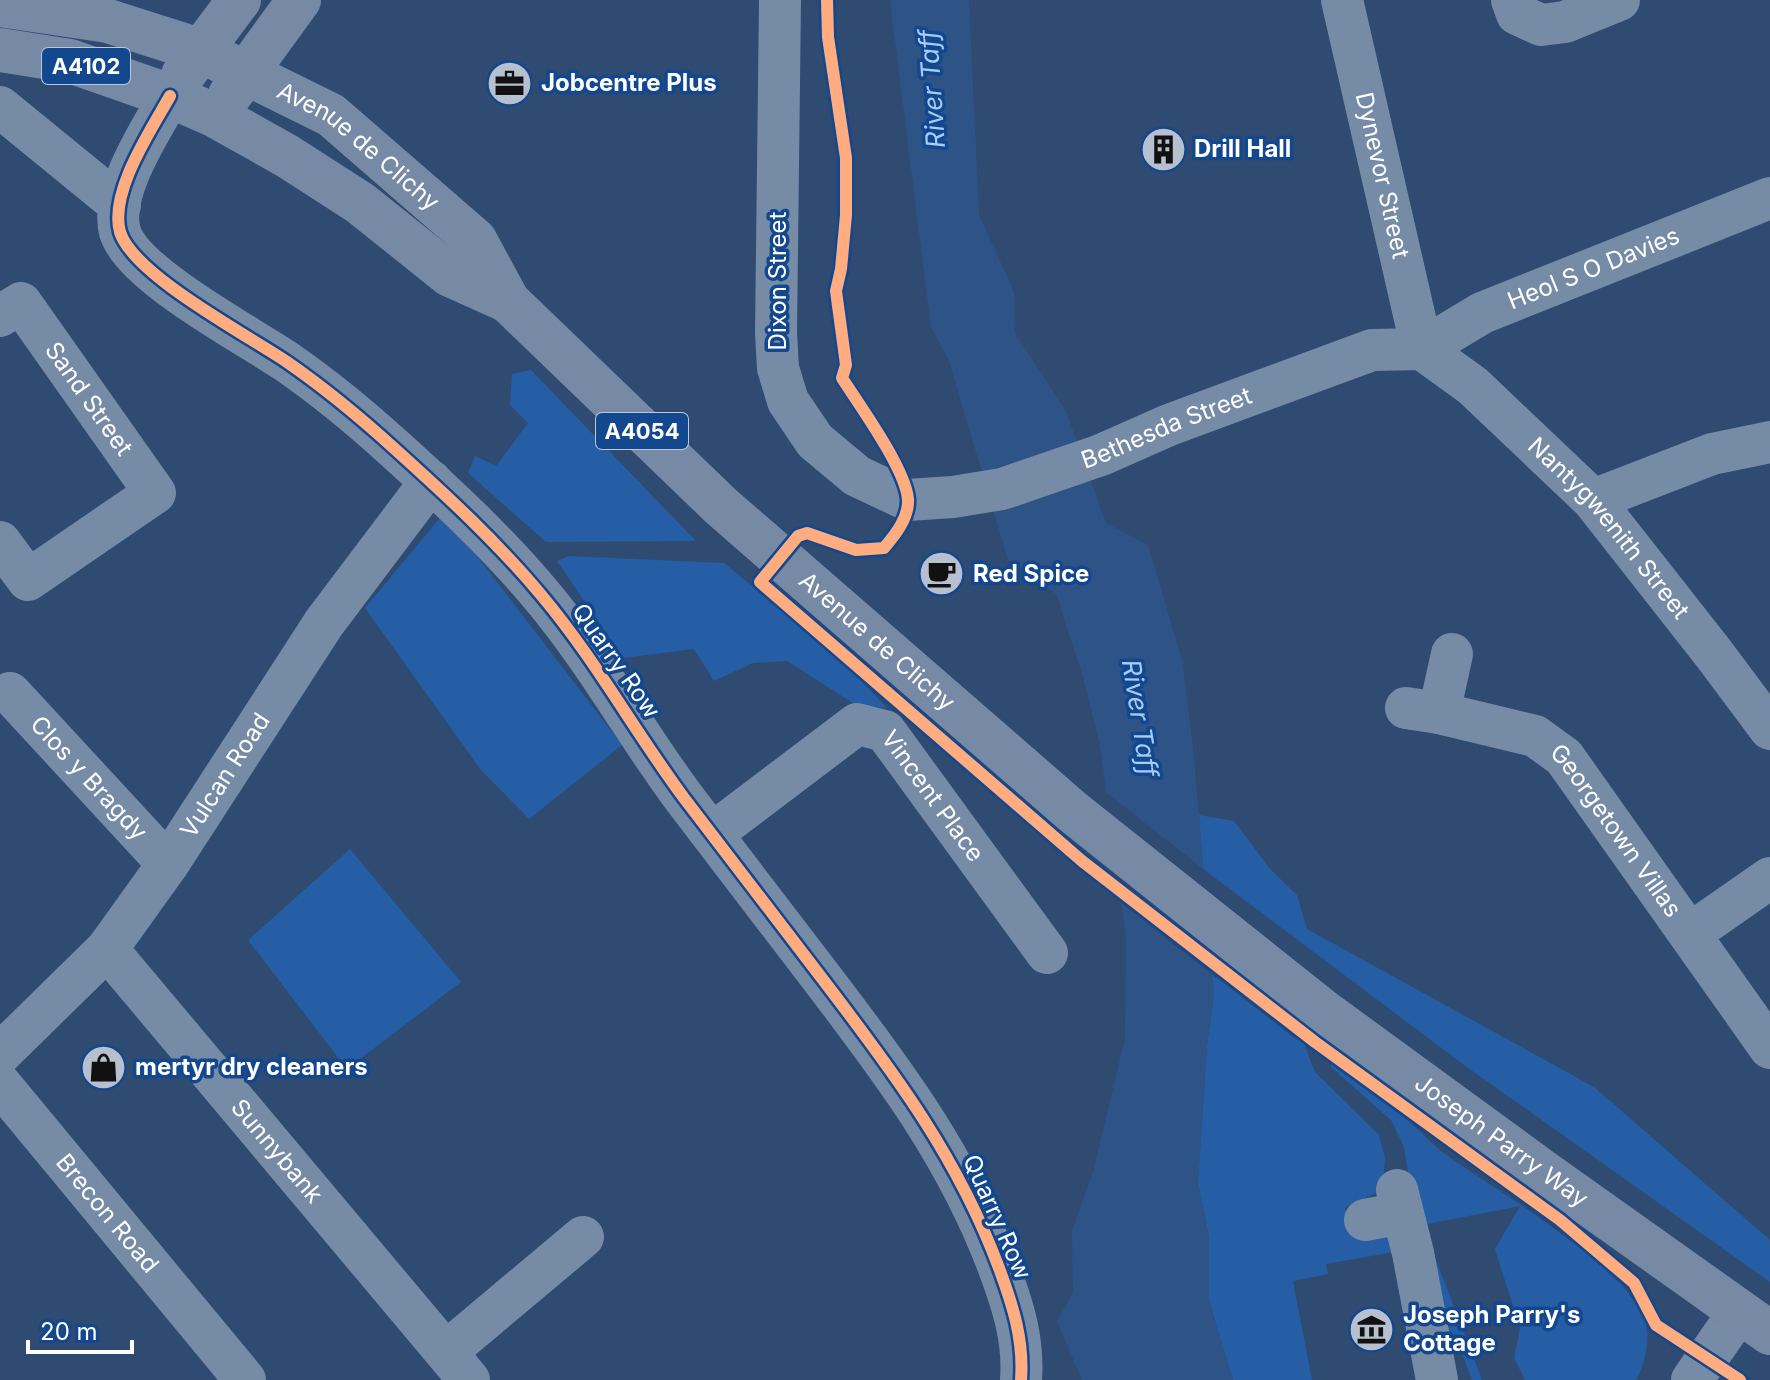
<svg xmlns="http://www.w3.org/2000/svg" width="1770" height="1380" font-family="Inter,sans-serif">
	<rect width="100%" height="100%" fill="#2f4b72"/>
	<g fill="#255ea5">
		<path d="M531,370l165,171 -150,1 -78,-69 7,-17 21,10 32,-43 -18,-18 2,-31z"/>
		<path d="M440,518l34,34 148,193 -93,74 -48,-49 -116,-162z"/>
		<path d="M568,556l156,7 116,96 47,49 -31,-3 -69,-44 -34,2 -39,18 -20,-32 -71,9 -66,-97z"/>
		<path d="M1199,815l35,6 36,48 27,26 10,34 287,158 176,153v42l-306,-217 -261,-196z"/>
		<path d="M350,849l111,133 -114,87 -99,-129z"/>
		<path d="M1212,974l80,62 11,5 12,31 64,63 6,23 -2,27 -9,9 -29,13 5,28 46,-6 4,22 -74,13 2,10 -35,7 19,99h-79l-24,-79v-63l-11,-56 9,-137 7,-51z"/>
		<path d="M1330,1060c26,20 51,41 77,60 13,10 24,24 37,33 48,35 184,114 201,168 6,19 0,42 -9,59h-111l-11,-22 6,-30 -25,-79 25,-43 -103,20 -13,-79 -13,-27 -60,-53z"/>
		<path d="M1427,1236l55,144h-10l-17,-46 -14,5z"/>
	</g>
	<path fill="#2e5487" d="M890,0h79l10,215 35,77 1,41 51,78 40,112 42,22 34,115 11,87 21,247 -7,51 -9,137 11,56v63l24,79h-151l-25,-59 16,-28 -1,-63 21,-57 32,-135 1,-101 -26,-192 -18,-72 -26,-79 -48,-34 -59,-199 -18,-34z"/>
	<path fill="#2f4b72" d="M1101,788l106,84 9,106 -100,-79z"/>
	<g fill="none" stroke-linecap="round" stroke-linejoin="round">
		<g stroke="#768ba6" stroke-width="42">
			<path id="s1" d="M780,0l-4,333 2,35 10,33 27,40 42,35 51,24 45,-3 49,-8 99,-34 68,-30 203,-75 50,-1"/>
			<path id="s2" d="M1342,0l80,349"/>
			<path d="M1512,0l5,14 24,11 24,-3 54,-22"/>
			<path d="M170,96c-19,34 -61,96 -50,136 13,43 129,104 167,130 39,27 75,57 109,88 51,46 102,93 146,146 53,63 93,136 142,202 47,61 94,122 140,183 71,93 134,177 175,287 14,38 25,72 22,112"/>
			<path d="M0,107l120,98"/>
			<path id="s3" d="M0,316l21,-13 134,190 -127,87 -28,-38"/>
			<path id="s4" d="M1422,349l51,37 120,114 121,154 56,75"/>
			<path id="s5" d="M1422,349l60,-36 288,-115"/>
			<path d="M1593,500l119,-46 58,-12"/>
			<path id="s6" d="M10,693l158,171"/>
			<path id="s7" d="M1406,708l33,5 96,23 29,21 206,291"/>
			<path d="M1439,713l13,-59"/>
			<path id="s8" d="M713,833l144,-109 28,7 162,222"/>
			<path d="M1691,933l79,-55"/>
			<path id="s9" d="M107,949l362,431"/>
			<path id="s10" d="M0,1054l107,-105 61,-85 156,-241 107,-142"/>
			<path id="s11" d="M0,1084l245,296"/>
			<path d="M1397,1190l16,63 24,127"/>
			<path d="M1365,1220l37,-7"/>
			<path d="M446,1352l137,-115"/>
			<path d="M1692,1380l47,-68"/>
		</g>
		<g stroke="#7689a5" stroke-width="44">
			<path id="s12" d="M0,5l108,16 91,29 132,65 144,125 33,61 214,206 351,305 250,199 219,160 228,162"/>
			<path d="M0,50l70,11 100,35 44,19 73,41 73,47 90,72 58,26"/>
			<path d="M183,75l56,-75"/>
			<path d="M230,95l69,-95"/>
		</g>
		<defs>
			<g id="cycleway">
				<path d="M827,0l1,37 18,121v57l-5,54 -5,22 10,74 -4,13c18,28 63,90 66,121 1,19 -13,36 -24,49l-28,2 -49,-17 -9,3 -38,46 322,279 233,181 245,178 74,63 22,42 84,55"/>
				<path d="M170,96c-19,34 -61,96 -50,136 13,43 129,104 167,130 39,27 75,57 109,88 51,46 102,93 146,146 53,63 93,136 142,202 47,61 94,122 140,183 71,93 134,177 175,287 14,38 25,72 22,112"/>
			</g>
		</defs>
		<use href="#cycleway" stroke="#13478e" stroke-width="17"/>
		<use href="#cycleway" stroke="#ffac80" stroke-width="12"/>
	</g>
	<defs>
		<symbol id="office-disc" viewBox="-11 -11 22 22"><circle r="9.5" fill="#b6c0ce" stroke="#13478e"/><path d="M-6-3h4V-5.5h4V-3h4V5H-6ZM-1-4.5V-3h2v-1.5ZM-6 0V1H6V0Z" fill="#111"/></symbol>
		<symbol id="building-disc" viewBox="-11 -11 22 22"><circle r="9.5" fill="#b6c0ce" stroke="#13478e"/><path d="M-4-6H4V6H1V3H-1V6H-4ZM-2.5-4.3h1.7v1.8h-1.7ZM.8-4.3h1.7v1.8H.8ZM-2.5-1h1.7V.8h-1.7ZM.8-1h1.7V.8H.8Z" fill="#111"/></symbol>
		<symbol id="cafe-disc" viewBox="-11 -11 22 22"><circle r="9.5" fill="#b6c0ce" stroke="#13478e"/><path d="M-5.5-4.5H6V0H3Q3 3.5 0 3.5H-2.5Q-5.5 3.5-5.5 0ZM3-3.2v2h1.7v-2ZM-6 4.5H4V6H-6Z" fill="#111"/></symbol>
		<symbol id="shop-disc" viewBox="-11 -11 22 22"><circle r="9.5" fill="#b6c0ce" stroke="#13478e"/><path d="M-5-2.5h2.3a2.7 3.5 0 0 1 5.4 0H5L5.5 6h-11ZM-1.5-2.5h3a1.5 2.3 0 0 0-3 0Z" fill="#111"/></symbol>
		<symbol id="museum-disc" viewBox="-11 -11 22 22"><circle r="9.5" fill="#b6c0ce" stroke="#13478e"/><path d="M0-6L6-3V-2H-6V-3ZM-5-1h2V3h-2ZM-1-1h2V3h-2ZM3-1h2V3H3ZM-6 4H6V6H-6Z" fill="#111"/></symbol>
	</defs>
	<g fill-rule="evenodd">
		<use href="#office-disc" x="484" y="58" width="51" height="51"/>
		<use href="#building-disc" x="1138" y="124" width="51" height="51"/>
		<use href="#cafe-disc" x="916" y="548" width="51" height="51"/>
		<use href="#shop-disc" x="78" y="1042" width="51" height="51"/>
		<use href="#museum-disc" x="1346" y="1304" width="51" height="51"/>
	</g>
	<g text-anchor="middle" stroke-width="7" stroke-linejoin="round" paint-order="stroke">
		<g fill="#13478e" stroke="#b8c8dd" stroke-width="2">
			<rect x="42" y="48" width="88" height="36" rx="6"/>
			<rect x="596" y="413" width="92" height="36" rx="6"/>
		</g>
		<g font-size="22" font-weight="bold" fill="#fff">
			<text x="86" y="74">A4102</text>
			<text x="642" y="439">A4054</text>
		</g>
		<g font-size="24" font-weight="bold" fill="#fff" stroke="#13478e" text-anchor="start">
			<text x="541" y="91">Jobcentre Plus</text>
			<text x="1194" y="157">Drill Hall</text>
			<text x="973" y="582">Red Spice</text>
			<text x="135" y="1075">mertyr dry cleaners</text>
			<text x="1403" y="1323">Joseph Parry's<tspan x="1403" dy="28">Cottage</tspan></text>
		</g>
		<g font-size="24" fill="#fff" stroke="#13478e">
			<text dy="8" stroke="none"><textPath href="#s12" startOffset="392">Avenue de Clichy</textPath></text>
			<text dy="8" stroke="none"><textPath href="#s2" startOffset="180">Dynevor Street</textPath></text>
			<text dy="8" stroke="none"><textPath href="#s5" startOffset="190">Heol S O Davies</textPath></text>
			<text transform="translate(778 281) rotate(-90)" y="8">Dixon Street</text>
			<text dy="8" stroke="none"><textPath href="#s3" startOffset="142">Sand Street</textPath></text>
			<text dy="8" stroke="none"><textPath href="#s1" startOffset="832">Bethesda Street</textPath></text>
			<text dy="8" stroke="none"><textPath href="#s4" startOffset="260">Nantygwenith Street</textPath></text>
			<text dy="8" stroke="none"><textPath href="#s12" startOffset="1114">Avenue de Clichy</textPath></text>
			<text transform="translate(616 661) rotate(55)" y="8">Quarry Row</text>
			<text dy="8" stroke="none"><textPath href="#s10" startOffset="360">Vulcan Road</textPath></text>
			<text dy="8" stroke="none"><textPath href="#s6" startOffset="116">Clos y Bragdy</textPath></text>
			<text dy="8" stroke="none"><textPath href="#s8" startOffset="290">Vincent Place</textPath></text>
			<text dy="8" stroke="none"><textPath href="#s7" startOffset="258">Georgetown Villas</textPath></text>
			<text dy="8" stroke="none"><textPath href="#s12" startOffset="1914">Joseph Parry Way</textPath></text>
			<text dy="8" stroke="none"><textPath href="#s9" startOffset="264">Sunnybank</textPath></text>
			<text dy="8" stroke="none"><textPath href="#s11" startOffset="168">Brecon Road</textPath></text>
			<text transform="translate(997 1217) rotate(66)" y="8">Quarry Row</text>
		</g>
		<g font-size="26" font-style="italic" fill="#a8ccf8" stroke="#13478e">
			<text transform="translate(932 89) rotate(-94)" y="9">River Taff</text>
			<text transform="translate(1140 718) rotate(81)" y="9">River Taff</text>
		</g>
	</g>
	<path d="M28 1340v12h104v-12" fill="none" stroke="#ffffff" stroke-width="4"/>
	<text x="40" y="1340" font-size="24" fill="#ffffff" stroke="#13478e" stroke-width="6" paint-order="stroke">20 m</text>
</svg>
